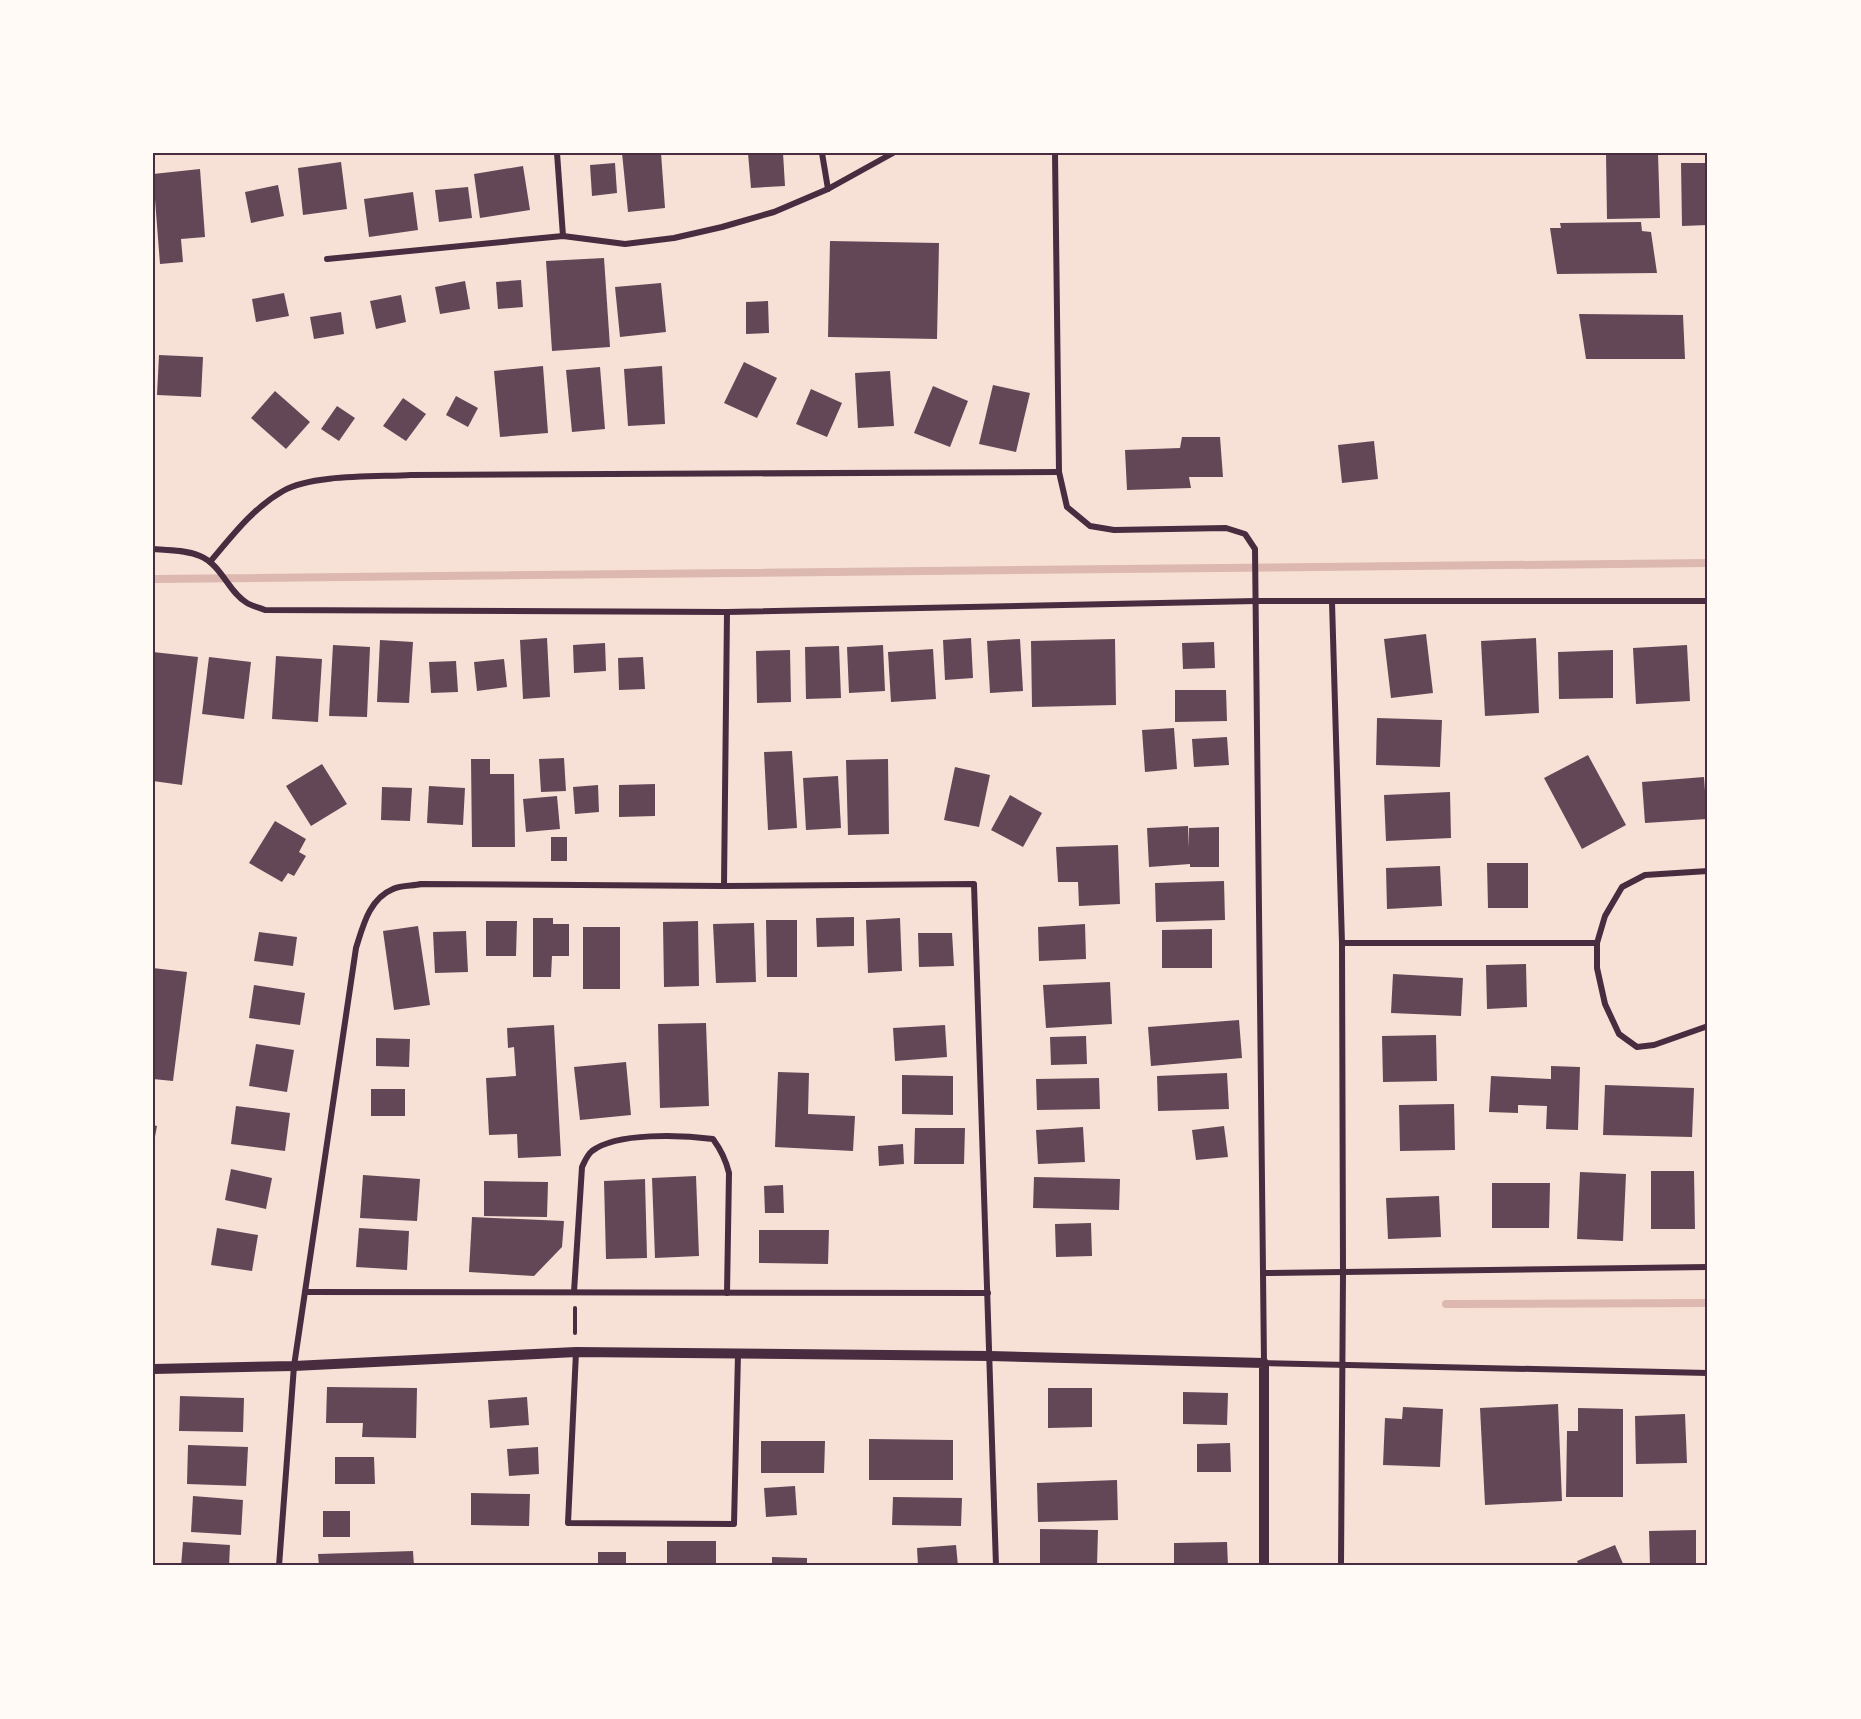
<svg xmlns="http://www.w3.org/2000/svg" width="1861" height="1719" font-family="Lato,sans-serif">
	<rect width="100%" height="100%" fill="#f7e1d7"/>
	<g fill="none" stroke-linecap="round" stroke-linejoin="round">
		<g stroke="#dcb8b0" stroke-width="8">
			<path d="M153,579l1555,-16"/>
			<path d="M1446,1304l262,-1"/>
		</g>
	</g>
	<g fill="#644757">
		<path d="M622,153h39l4,55 -37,4z"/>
		<path d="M748,153h35l2,33 -34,2z"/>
		<path d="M1606,153h52l2,65 -53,1z"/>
		<path d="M341,162l6,47 -44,6 -5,-47z"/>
		<path d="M615,163l2,30 -25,3 -2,-31z"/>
		<path d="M1681,163h27v62l-26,1z"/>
		<path d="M523,166l7,44 -50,8 -6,-44z"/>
		<path d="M200,169l5,68 -24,2 2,23 -23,2 -7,-90z"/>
		<path d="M278,185l6,31 -33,7 -6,-31z"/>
		<path d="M468,187l4,31 -33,4 -4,-32z"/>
		<path d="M413,192l5,38 -49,7 -5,-38z"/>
		<path d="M1641,222l1,9 9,1 6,41 -100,1 -7,-46h11l-1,-5z"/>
		<path d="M830,241l109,2 -2,96 -109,-2z"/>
		<path d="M604,258l6,89 -58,4 -6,-90z"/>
		<path d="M521,280l2,27 -25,2 -2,-27z"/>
		<path d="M465,281l5,28 -30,5 -5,-27z"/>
		<path d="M661,283l5,49 -46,5 -5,-50z"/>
		<path d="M284,293l5,23 -33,6 -4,-23z"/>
		<path d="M401,295l5,27 -30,7 -6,-28z"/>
		<path d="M768,301l1,32 -23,1v-32z"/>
		<path d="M341,312l3,22 -30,5 -4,-22z"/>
		<path d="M1579,314l104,1 2,44h-99z"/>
		<path d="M159,355l44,2 -2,40 -44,-2z"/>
		<path d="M744,362l33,16 -20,40 -33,-15z"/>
		<path d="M543,366l5,67 -48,4 -6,-66z"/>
		<path d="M662,366l3,58 -37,2 -4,-57z"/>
		<path d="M600,367l5,62 -33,3 -6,-62z"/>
		<path d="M890,371l4,55 -36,2 -3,-55z"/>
		<path d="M993,385l37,8 -14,59 -37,-8z"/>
		<path d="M933,386l35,15 -18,46 -36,-14z"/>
		<path d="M811,389l31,14 -15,34 -31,-13z"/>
		<path d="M275,391l35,31 -24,27 -35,-31z"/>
		<path d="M456,396l22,12 -10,19 -22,-12z"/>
		<path d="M403,398l23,16 -20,27 -23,-15z"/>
		<path d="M337,406l18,12 -16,23 -18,-12z"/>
		<path d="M1182,437h38l3,40h-34l2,11 -64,2 -2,-40 55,-2z"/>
		<path d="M1374,441l4,38 -36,4 -4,-38z"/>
		<path d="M1426,634l7,59 -42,5 -7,-59z"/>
		<path d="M547,638l3,59 -27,2 -3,-59z"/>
		<path d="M971,638l2,40 -28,2 -2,-40z"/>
		<path d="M1536,638l3,75 -54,3 -4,-75z"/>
		<path d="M1020,639l3,52 -33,2 -3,-52z"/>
		<path d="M1115,639l1,66 -84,2 -1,-66z"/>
		<path d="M380,640l33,2 -4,61 -32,-1z"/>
		<path d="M1214,642l1,26 -32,1 -1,-26z"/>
		<path d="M605,643l1,28 -32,2 -1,-28z"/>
		<path d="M333,645l37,2 -3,70 -38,-1z"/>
		<path d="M883,645l2,46 -36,2 -2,-46z"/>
		<path d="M1687,645l3,56 -54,3 -3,-56z"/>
		<path d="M839,646l2,52 -35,1 -1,-52z"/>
		<path d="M933,649l3,50 -45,3 -3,-50z"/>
		<path d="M790,650l1,52 -34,1 -1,-52z"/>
		<path d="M1613,650v48l-54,1 -1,-47z"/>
		<path d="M153,652l45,5 -16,128 -29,-4z"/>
		<path d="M276,656l46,3 -4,63 -46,-3z"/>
		<path d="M209,657l42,5 -7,57 -42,-5z"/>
		<path d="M643,657l2,32 -26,1 -1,-32z"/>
		<path d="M504,659l3,28 -30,4 -3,-29z"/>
		<path d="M456,661l2,31 -27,1 -2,-31z"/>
		<path d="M1175,690h51l1,31 -52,1z"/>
		<path d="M1377,718l65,2 -2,47 -64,-2z"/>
		<path d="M1174,728l3,41 -32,3 -3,-42z"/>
		<path d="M1227,737l2,28 -35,2 -2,-28z"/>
		<path d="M792,751l5,77 -29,2 -4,-78z"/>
		<path d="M1588,755l38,70 -44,24 -38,-71z"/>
		<path d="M564,758l2,33 -25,1 -2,-33z"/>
		<path d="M471,759h19v15h24l1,73h-43z"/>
		<path d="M888,759l1,75 -41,1 -2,-75z"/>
		<path d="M322,764l25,40 -36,22 -25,-40z"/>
		<path d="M955,767l35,8 -11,52 -35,-7z"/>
		<path d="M838,776l3,52 -35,2 -3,-52z"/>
		<path d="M1704,777l3,42 -62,4 -3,-41z"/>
		<path d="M655,784v32l-36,1v-32z"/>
		<path d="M598,785l1,27 -24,2 -2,-27z"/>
		<path d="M429,786l36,2 -2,37 -36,-2z"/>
		<path d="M382,787l30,1 -2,33 -29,-1z"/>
		<path d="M1450,792l1,46 -65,3 -2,-46z"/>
		<path d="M1010,795l32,18 -19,34 -32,-17z"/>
		<path d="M557,796l3,33 -34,3 -3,-33z"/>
		<path d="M275,821l31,18 -7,13 7,4 -12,20 -6,-3 -6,9 -33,-19z"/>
		<path d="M1188,826l1,22v-20l30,-1v40h-29v-3l-41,3 -2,-39z"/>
		<rect x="551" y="837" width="16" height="24"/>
		<path d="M1118,845l2,59 -41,2 -1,-24h-20l-2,-35z"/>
		<path d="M1487,863h41v45h-40z"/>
		<path d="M1440,866l2,40 -55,3 -1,-41z"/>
		<path d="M1224,881l1,39 -69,2 -1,-39z"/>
		<path d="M854,917v29l-37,1 -1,-29z"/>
		<path d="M533,918h20v6h16v32h-17l-1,21h-18z"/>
		<path d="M900,918l2,53 -34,2 -2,-53z"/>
		<path d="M766,920h31v57h-30z"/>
		<path d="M486,921h31l-1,35h-30z"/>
		<path d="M698,921l1,65 -35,1 -1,-65z"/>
		<path d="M754,923l2,59 -40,1 -3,-59z"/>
		<path d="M1085,924l1,35 -47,2 -1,-34z"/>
		<path d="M418,926l12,79 -36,5 -11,-79z"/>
		<rect x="583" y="927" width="37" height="62"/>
		<path d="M1212,929v39h-50v-38z"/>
		<path d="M466,931l2,41 -33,1 -2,-41z"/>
		<path d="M259,932l38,5 -4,29 -39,-5z"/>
		<path d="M918,933h34l2,33 -35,1z"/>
		<path d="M1526,964l1,43 -40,2 -1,-44z"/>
		<path d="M153,968l34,4 -14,109 -20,-2z"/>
		<path d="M1393,974l70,4 -2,38 -70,-3z"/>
		<path d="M1110,982l2,42 -66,4 -3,-43z"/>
		<path d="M254,985l51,8 -5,32 -51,-7z"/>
		<path d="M1239,1020l3,38 -91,8 -3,-39z"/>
		<path d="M706,1023l3,83 -49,2 -2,-84z"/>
		<path d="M554,1025l7,131 -43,2 -1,-24 -28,1 -3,-57 30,-2 -2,-29 -6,1 -1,-20z"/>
		<path d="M945,1025l2,32 -52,4 -2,-33z"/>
		<path d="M1436,1035l1,46 -54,1 -1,-46z"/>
		<path d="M1086,1036l1,28 -36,1 -1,-28z"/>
		<path d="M376,1038l34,1 -1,28 -33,-1z"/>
		<path d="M256,1044l38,6 -7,42 -38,-6z"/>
		<path d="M626,1062l5,53 -51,5 -6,-53z"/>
		<path d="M1551,1066l29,1 -2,63 -32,-1 1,-23 -29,-1v8l-29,-1 2,-36 60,3z"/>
		<path d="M778,1072l31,1 -1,41 47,2 -2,35 -78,-4z"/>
		<path d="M1227,1073l2,36 -71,2 -1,-35z"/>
		<path d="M902,1075l51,1v39l-51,-1z"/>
		<path d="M1099,1078l1,31 -63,1 -1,-31z"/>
		<path d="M1605,1085l89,3 -2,49 -89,-2z"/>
		<rect x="371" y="1089" width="34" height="27"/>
		<path d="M1454,1104l1,46 -55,1 -1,-46z"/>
		<path d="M236,1106l54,7 -5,38 -54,-7z"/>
		<path d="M153,1125l4,1 -3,16h-1z"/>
		<path d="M1224,1126l4,31 -32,3 -4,-30z"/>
		<path d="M1083,1127l2,35 -47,2 -2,-34z"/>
		<path d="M915,1128h50l-1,36h-50z"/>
		<path d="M903,1144l1,20 -25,2 -1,-20z"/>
		<path d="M231,1169l41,9 -6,31 -41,-9z"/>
		<path d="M1651,1171h43l1,58h-44z"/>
		<path d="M1580,1172l46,2 -3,67 -46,-2z"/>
		<path d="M363,1175l57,4 -3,42 -57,-3z"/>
		<path d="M696,1176l3,80 -44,2 -3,-80z"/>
		<path d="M1034,1177l86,2 -1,31 -86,-2z"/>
		<path d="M645,1179l2,79 -41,1 -2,-78z"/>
		<path d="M484,1181l64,1 -1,35 -63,-1z"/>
		<path d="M1492,1183h58l-1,45h-57z"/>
		<path d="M783,1185l1,28h-19l-1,-27z"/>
		<path d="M1439,1196l2,41 -53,2 -2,-41z"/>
		<path d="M472,1217l92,4 -2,26 -28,29 -65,-4z"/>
		<path d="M1091,1223l1,33 -36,1 -1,-33z"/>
		<path d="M217,1228l41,7 -6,36 -41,-6z"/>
		<path d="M359,1228l50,3 -2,39 -51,-3z"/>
		<path d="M759,1230h70l-1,34 -69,-1z"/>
		<path d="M327,1387l90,1 -1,50 -54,-1 1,-14h-37z"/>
		<path d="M1048,1388h44v39l-44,1z"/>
		<path d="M1183,1392l45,1 -1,32 -44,-1z"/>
		<path d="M180,1396l64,2 -1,34 -64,-1z"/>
		<path d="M527,1397l2,28 -39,3 -2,-28z"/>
		<path d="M1558,1404l4,97 -77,4 -5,-97z"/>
		<path d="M1403,1407l40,2 -3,58 -57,-2 2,-47 17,1z"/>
		<path d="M1578,1408l45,1v88h-57l1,-66h11z"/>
		<path d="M1685,1414l2,49 -51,1 -1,-48z"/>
		<path d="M869,1439l84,1v40h-84z"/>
		<path d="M761,1441h64l-1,32h-63z"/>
		<path d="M1230,1443l1,29h-34v-28z"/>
		<path d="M188,1445l60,2 -2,39 -59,-2z"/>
		<path d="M538,1447l1,27 -30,2 -2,-27z"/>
		<path d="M335,1457h39l1,27h-40z"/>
		<path d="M1117,1480l1,40 -80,2 -1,-39z"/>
		<path d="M795,1486l2,29 -31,2 -2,-29z"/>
		<path d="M471,1493l59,1 -1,32 -58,-1z"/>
		<path d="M193,1496l50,4 -2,35 -50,-3z"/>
		<path d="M893,1497l69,1 -1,28 -69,-1z"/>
		<rect x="323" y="1511" width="27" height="26"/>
		<path d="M1040,1529l58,1 -1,36 -57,-1z"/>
		<path d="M1696,1530v36h-46l-1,-35z"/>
		<rect x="667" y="1541" width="49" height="25"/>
		<path d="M183,1542l47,3 -1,21h-48z"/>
		<path d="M1227,1542l1,24h-54v-23z"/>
		<path d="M956,1545l2,21h-40l-1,-18z"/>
		<path d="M1615,1545l9,21h-45l-2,-5z"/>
		<path d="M413,1551l1,15h-95l-1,-12z"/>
		<rect x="598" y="1552" width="28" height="14"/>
		<path d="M772,1557l35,1v8h-35z"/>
	</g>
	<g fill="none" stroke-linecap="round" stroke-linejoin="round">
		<path stroke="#4a2c40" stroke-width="4" d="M575,1308v25"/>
		<g stroke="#4a2c40" stroke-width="6">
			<path d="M557,153l6,83"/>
			<path d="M822,153l6,36"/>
			<path d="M1055,153l4,319 8,35 23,19 24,4 112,-2 19,6 10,15 9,814 444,10"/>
			<path d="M327,259l236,-23 62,8 49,-6 48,-11 52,-15 54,-23 65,-36"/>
			<path d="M153,549c15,1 33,1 47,7 22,9 28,36 47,47 5,3 13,5 18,7l462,2 529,-11h452"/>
			<path d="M210,562c22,-26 43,-54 73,-71 29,-17 94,-14 128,-16l648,-3"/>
			<path d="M1332,602l10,341 1,330 -2,293"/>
			<path d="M1708,871l-63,4 -23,12 -17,29 -8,27v25l8,36 14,30 18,13 17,-2 54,-19"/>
			<path d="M724,886l3,-274"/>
			<path d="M1342,943h255"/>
			<path d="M1263,1273l445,-6"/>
			<path d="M305,1292l683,1"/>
			<path d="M574,1292l8,-125c3,-6 5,-12 10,-16 25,-19 90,-16 121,-12 8,11 13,21 16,34l-2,120"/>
			<path d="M576,1352l-8,171 166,1 4,-170"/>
			<path d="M279,1566l15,-200 62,-418c7,-22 13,-49 37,-59 8,-4 20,-3 28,-5l303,2 250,-2 22,682"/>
		</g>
		<path stroke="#4a2c40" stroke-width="10" d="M153,1369l141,-3 282,-14 414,4 274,7v203"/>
	</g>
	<rect width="1861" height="1719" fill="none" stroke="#fffaf5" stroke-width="309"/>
	<rect x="154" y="154" width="1552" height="1410" fill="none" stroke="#4a2c40" stroke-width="2"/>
</svg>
